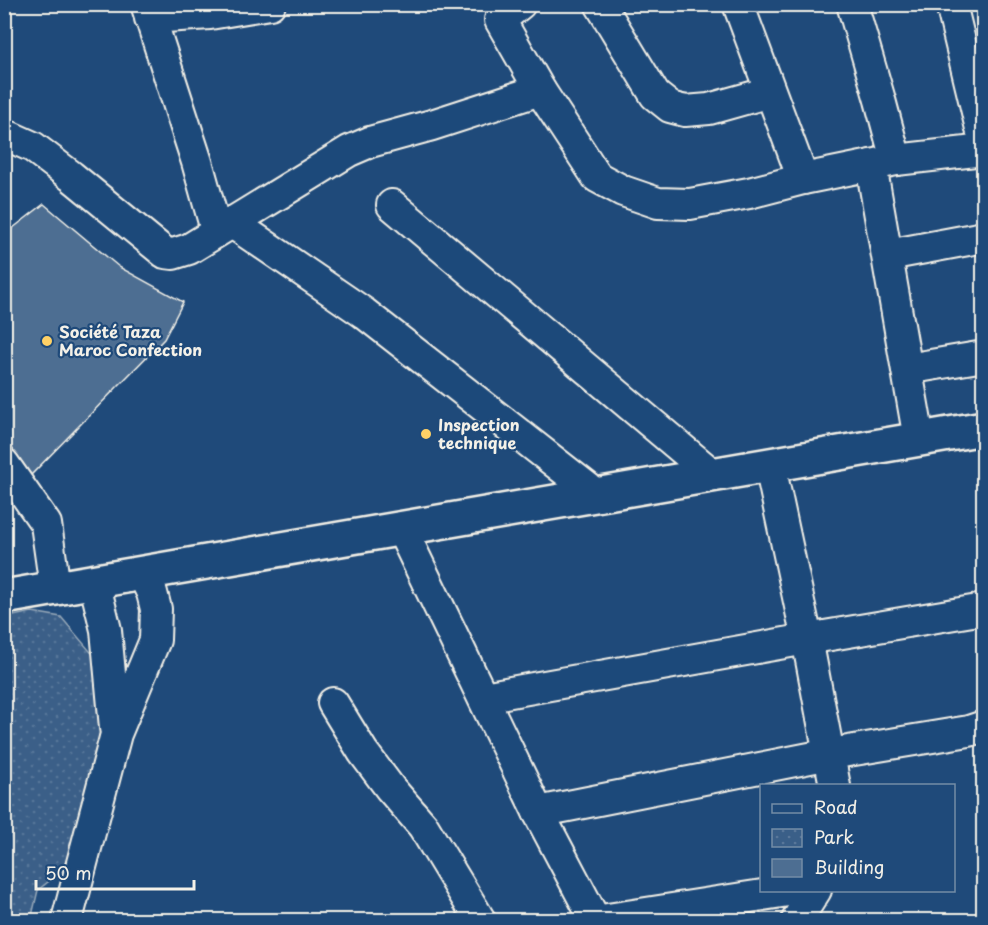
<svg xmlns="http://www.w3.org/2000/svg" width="988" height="925" font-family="'Playpen Sans',sans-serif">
	<defs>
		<pattern id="park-dots" width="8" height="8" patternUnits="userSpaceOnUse" patternTransform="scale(1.5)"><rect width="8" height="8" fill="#3a5f88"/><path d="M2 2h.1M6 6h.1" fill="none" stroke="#577699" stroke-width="1.8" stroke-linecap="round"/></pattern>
	</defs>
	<rect width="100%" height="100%" fill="#1f4a7a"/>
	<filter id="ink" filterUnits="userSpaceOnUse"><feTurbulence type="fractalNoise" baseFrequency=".0167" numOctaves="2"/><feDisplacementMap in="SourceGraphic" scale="12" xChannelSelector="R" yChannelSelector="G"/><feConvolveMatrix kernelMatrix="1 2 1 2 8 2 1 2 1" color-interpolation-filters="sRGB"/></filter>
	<g filter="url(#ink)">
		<path fill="url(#park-dots)" stroke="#97a8b8" stroke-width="1.5" d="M32,612l29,5 34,40 9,61 -36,148 -30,24 -7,30h-26l-1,-302z"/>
		<path fill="#4d6e92" stroke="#f4f1e8" stroke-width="1.5" d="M44,204l75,63 64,35 -19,37 -133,136 -27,-38v-202z"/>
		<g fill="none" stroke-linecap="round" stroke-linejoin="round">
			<defs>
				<g id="minor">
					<path d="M146,4l51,158 19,68"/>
					<path d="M520,4l-20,16 40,70 57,87 26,14 35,12 32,1 59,-11 54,-14 93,-19 88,-10"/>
					<path d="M600,4l55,91 15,12 15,4 24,-2 61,-17"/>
					<path d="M738,4l65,175"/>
					<path d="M852,4l28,96 16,60"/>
					<path d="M951,4l33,137"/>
					<path d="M150,18l60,-4 60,-10"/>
					<path d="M4,134l29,13 38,29 94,77 8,1 16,-5 160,-98 21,-9 62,-17 108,-35"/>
					<path d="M871,165l48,274"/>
					<path d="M392,205l321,270"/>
					<path d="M231,222l133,91 234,183"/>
					<path d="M888,255l96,-18"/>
					<path d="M907,369l77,-13"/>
					<path d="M4,464l42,60 9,64"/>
					<path d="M770,466l37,173 28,147"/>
					<path d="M402,530l136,282 57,108"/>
					<path d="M94,581l12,49 9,98"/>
					<path d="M483,697l324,-58 177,-30"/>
					<path d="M333,703l30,49 27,36 33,38 57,94"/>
					<path d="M538,812l292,-58 139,-23 15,-5"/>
					<path d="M67,920l49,-186 39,-94 1,-31 -4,-16 -9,-19"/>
					<path d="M601,920l194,-30"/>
					<path d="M797,920l19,-30"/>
				</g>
				<path id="major" d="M4,597l980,-169"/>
			</defs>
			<use href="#minor" stroke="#f4f1e8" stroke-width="34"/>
			<use href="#major" stroke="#f4f1e8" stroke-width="38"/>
			<use href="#minor" stroke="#1f4a7a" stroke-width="30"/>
			<use href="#major" stroke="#1f4a7a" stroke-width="33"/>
		</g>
	</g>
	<g fill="#ffd166" stroke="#1f4a7a" stroke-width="2">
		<circle cx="47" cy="341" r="6"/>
		<circle cx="426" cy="434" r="6"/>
	</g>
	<g text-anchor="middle" stroke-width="4.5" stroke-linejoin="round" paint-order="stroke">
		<g font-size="16" font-weight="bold" fill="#f4f1e8" stroke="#1f4a7a" text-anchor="start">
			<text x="59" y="338">Société Taza<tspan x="59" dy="18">Maroc Confection</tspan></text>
			<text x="438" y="431">Inspection<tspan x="438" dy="18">technique</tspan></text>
		</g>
	</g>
	<rect width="988" height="925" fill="none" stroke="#1f4a7a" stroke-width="24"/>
	<rect x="12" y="12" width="964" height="901" fill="none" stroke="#f4f1e8" stroke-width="2" filter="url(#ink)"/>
	<rect x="760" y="784" width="195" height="108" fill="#1f4a7a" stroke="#748da6" stroke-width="1.5"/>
	<rect x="772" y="804" width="30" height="9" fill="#1f4a7a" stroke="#748da6" stroke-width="1.5"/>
	<text x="814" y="814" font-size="18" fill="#f4f1e8">Road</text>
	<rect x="772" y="829" width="30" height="18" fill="url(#park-dots)" stroke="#748da6" stroke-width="1.5"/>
	<text x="814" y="844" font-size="18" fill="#f4f1e8">Park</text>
	<rect x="772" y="859" width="30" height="18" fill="#4d6e92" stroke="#748da6" stroke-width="1.5"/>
	<text x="814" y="874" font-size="18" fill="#f4f1e8">Building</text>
	<path d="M36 880v9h158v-9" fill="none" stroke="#f4f1e8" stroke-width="3"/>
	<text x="45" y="880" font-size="18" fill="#f4f1e8" stroke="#1f4a7a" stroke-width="4.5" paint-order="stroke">50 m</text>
</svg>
